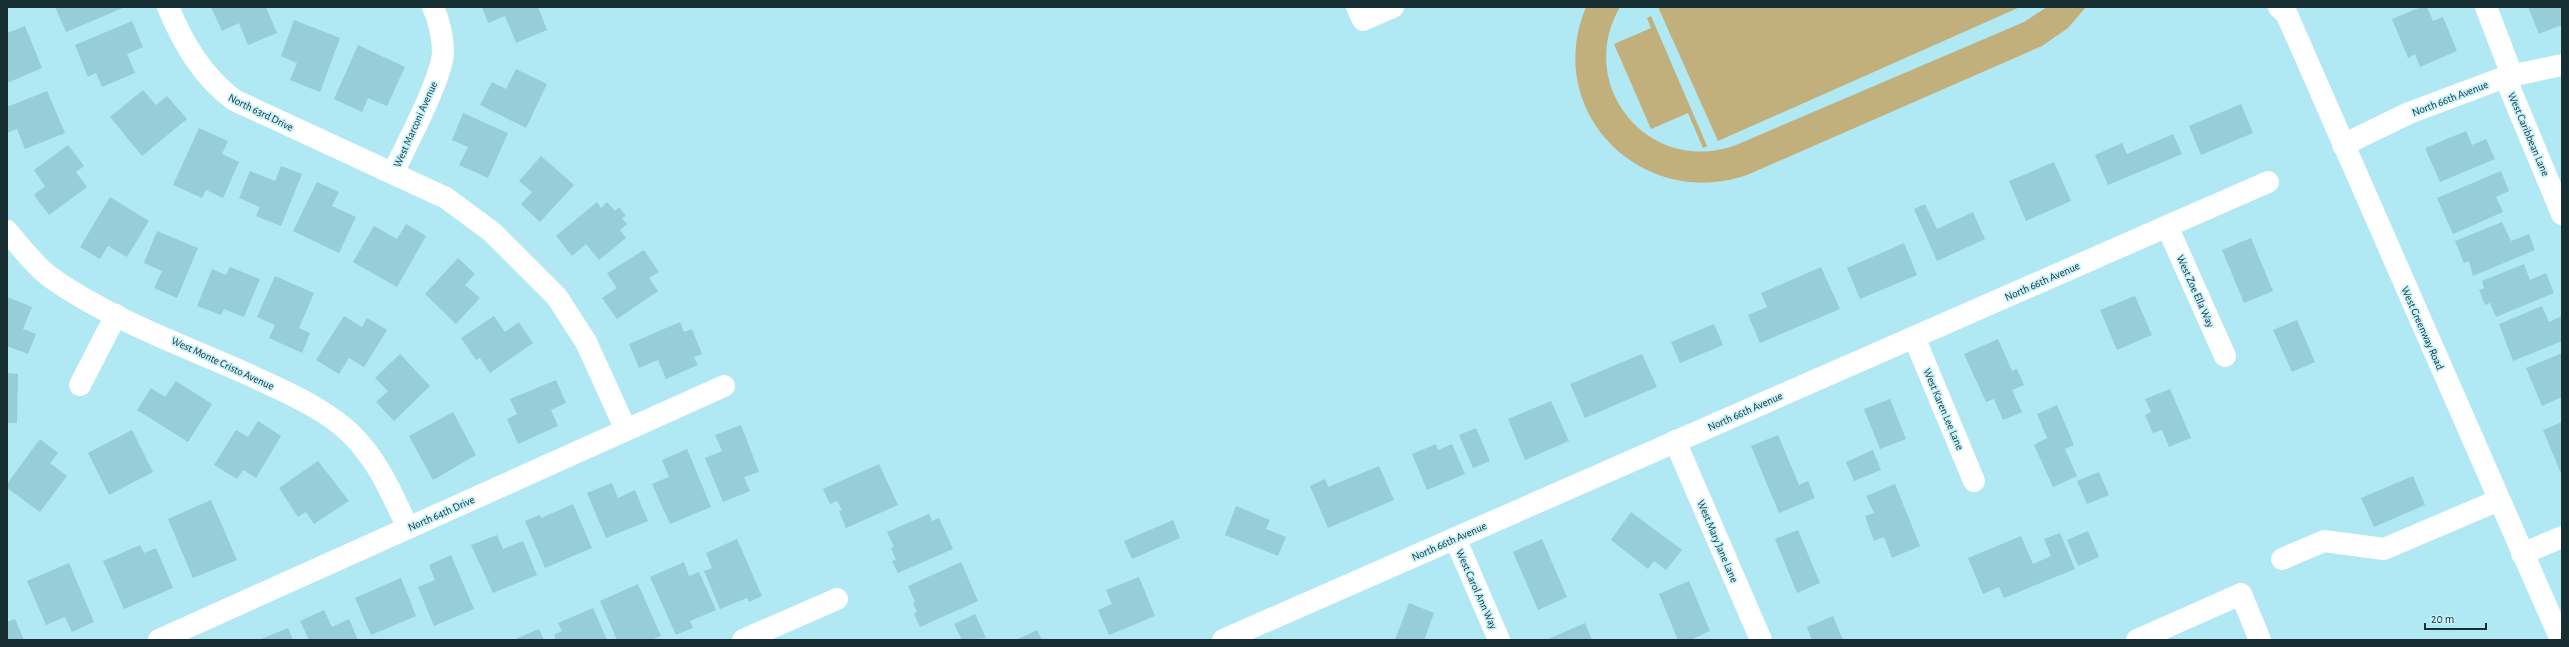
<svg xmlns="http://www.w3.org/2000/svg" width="2569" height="647" font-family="'Alegreya Sans',sans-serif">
	<rect width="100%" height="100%" fill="#b0e8f3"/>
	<g fill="#c1b07c">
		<path d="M1586,7h34c-46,79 30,170 116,138l288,-123 23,-15h39l-18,21 -26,18 -295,129c-105,36 -205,-63 -161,-168z"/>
		<path d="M1658,7h362l-302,134z"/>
		<path d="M1651,16l56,130 -4,2 -15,-35 -37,16 -37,-85 37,-16 -4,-10z"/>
	</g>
	<g fill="#96cdd8">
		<path d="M55,7h70l-59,25z"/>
		<path d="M211,7h55l11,26 -29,12 -9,-22 -17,8z"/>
		<path d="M482,7h56l9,23 -31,13 -11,-27 -17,7z"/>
		<path d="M2421,7h6l6,14 10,-4 14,34 -37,16 -5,-13 -7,4 -16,-39z"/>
		<path d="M2528,7h34v18l-23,9z"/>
		<path d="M294,20l46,18 -20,54 -30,-12 7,-17 -16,-7z"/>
		<path d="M132,21l11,26 -16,7 8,19 -33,14 -6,-14 -8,4 -13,-32z"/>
		<path d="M25,26l17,42 -35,15v-50z"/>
		<path d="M358,45l47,22 -18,39 -19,-8 -6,14 -28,-13z"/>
		<path d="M516,69l31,15 -21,44 -46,-23 12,-23 14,7z"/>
		<path d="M143,90l13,15 11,-9 20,23 -45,37 -32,-39z"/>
		<path d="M47,91l18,42 -40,16 -8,-20 -10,4v-26z"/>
		<path d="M2241,104l12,29 -52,22 -12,-29z"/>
		<path d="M463,113l45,20 -20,45 -29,-13 9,-18 -16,-7z"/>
		<path d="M199,128l29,13 -6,13 17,8 -16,36 -17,-8 -4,8 -29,-13z"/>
		<path d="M2466,131l6,14 14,-6 9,20 -55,23 -15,-34z"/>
		<path d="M2173,134l9,20 -74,31 -13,-30 27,-12 5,11z"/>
		<path d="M68,145l16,21 -8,6 11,15 -38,28 -15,-20 11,-9 -11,-16z"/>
		<path d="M541,156l33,29 -34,37 -19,-18 11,-12 -13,-11z"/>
		<path d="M2054,162l17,39 -45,20 -17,-40z"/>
		<path d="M281,166l21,8 -21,52 -25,-10 4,-9 -21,-9 11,-27 25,10z"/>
		<path d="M2501,171l8,20 -13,6 7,15 -50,22 -16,-36z"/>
		<path d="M317,182l22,10 -7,14 24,11 -17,36 -46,-22z"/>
		<path d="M110,197l39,24 -22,36 -19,-11 -8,13 -20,-12z"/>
		<path d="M597,202l4,6 6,-6 8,9 4,-4 7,9 -4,2 5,6 -7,6 6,8 -27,22 -13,-16 -14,12 -16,-20z"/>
		<path d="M1925,204l12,25 36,-17 12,27 -48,22 -23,-52z"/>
		<path d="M2502,222l9,19 18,-7 6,16 -62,26 -4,-15 -5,2 -9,-22z"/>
		<path d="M406,224l20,12 -29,51 -44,-25 21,-36 23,13z"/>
		<path d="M157,231l41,17 -21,50 -23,-10 8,-17 -18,-8z"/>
		<path d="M2251,238l22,53 -29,12 -22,-53z"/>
		<path d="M1904,243l13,32 -57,24 -13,-31z"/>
		<path d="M644,250l15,22 -10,6 9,13 -41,28 -15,-21 15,-10 -10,-15z"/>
		<path d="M458,258l17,16 -10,11 15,13 -24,26 -31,-30z"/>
		<path d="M2524,264l6,16 16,-7 8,20 -58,24 -6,-14 -5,2 -6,-15 5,-2 -2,-7z"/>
		<path d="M230,267l30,12 -16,38 -20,-8 -3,6 -24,-9 15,-37 14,6z"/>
		<path d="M1821,267l19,42 -80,34 -12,-28 19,-8 -6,-14z"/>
		<path d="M275,276l39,17 -15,35 11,5 -8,20 -33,-15 6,-13 -18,-8z"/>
		<path d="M2135,296l17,39 -35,15 -17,-40z"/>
		<path d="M7,297l25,10 -9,22 13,5 -8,20 -21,-8z"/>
		<path d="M2542,306l7,16 13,-6v25l-49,20 -14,-37z"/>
		<path d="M344,316l18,11 5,-9 20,12 -23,37 -15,-9 -10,16 -23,-14z"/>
		<path d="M494,316l11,16 14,-10 14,21 -43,30 -10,-15 -4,2 -15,-22z"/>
		<path d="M2297,320l18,42 -23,10 -19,-42z"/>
		<path d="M680,322l4,10 8,-3 10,25 -8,3 4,8 -32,14 -8,-19 -19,8 -10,-24z"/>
		<path d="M1714,324l9,21 -43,18 -9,-21z"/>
		<path d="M1998,339l14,32 5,-2 7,16 -12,5 10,22 -19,8 -9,-21 -8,3 -22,-48z"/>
		<path d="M2562,353v44l-20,9 -16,-38z"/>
		<path d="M400,354l30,32 -36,35 -18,-19 12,-11 -13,-13z"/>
		<path d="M1642,354l15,33 -72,31 -15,-34z"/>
		<path d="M7,373l11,1 -1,49h-10z"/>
		<path d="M556,380l10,23 -15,7 7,16 -40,18 -11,-25 10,-5 -7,-15z"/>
		<path d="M176,381l36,23 -24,38 -51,-32 14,-22 14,9z"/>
		<path d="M2170,389l21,49 -22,9 -7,-17 -9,3 -8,-18 6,-3 -6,-13z"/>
		<path d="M1890,399l16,40 -26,10 -16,-40z"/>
		<path d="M1551,401l18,40 -44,19 -17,-41z"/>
		<path d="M2057,405l17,40 -9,4 12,27 -24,11 -19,-42 13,-7 -10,-24z"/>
		<path d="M453,412l23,43 -43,25 -24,-44z"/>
		<path d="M258,421l23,15 -25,42 -13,-8 -6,9 -23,-14 22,-35 12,7z"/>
		<path d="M2562,422v54l-19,-46z"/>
		<path d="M741,425l18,47 -15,5 6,14 -27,11 -18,-44 17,-7 -7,-16z"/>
		<path d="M1476,428l14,33 -17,7 -14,-33z"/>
		<path d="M132,430l21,42 -44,23 -21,-42z"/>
		<path d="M1778,435l21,50 9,-4 7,17 -36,15 -28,-67z"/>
		<path d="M40,439l18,14 -8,10 17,13 -27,36 -33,-24v-4z"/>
		<path d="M1436,444l2,6 14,-6 13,30 -38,16 -15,-36z"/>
		<path d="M687,449l24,58 -41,17 -18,-40 17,-7 -7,-17z"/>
		<path d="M1873,450l8,20 -27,11 -8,-19z"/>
		<path d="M318,461l31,40 -35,23 -8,-12 -8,5 -19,-29z"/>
		<path d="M879,464l19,41 -52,23 -7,-17 3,-1 -5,-9 -7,3 -7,-15z"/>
		<path d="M1379,466l15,34 -66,28 -18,-42 15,-7 3,8z"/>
		<path d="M2099,472l10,23 -22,9 -10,-23z"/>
		<path d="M2413,476l12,29 -51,22 -13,-29z"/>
		<path d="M612,483l6,15 17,-8 13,31 -42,17 -19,-45z"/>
		<path d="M1895,484l25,62 -28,12 -8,-21 -10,4 -9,-25 9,-3 -8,-17z"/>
		<path d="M211,500l26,60 -44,18 -25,-59z"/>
		<path d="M573,504l19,44 -47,20 -20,-47 15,-6 1,3z"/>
		<path d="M1236,506l34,14 -4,9 20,8 -8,19 -53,-21z"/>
		<path d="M1631,512l51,38 -16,20 -12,-9 -6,8 -37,-29z"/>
		<path d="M929,514l3,7 7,-3 14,31 -55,24 -6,-12 4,-1 -5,-12 3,-1 -7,-15z"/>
		<path d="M1173,520l7,18 -48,21 -8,-18z"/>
		<path d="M1798,530l22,53 -23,10 -22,-54z"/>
		<path d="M2088,531l11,26 -21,9 -11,-26z"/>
		<path d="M2060,533l15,36 -71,29 -5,-11 -16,7 -15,-36 53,-22 12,28 18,-8 -7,-17z"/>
		<path d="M497,535l6,14 20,-8 14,34 -44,18 -22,-48z"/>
		<path d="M737,539l25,57 -13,6 -2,-4 -27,11 -16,-38 8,-3 -6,-15z"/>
		<path d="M1542,539l25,58 -29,13 -25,-58z"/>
		<path d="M140,545l4,8 12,-5 17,40 -49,21 -21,-48z"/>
		<path d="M451,555l23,54 -40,17 -16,-39 17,-7 -6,-15z"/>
		<path d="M684,562l5,14 10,-4 17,38 -26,11 3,7 -17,7 -26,-58z"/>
		<path d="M961,562l17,39 -58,26 -6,-13 3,-2 -4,-9 2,-1 -7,-16z"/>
		<path d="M69,563l25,59 -22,10 -7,-15 -19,8 -19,-44z"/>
		<path d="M1139,577l16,39 -46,19 -11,-25 14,-6 -6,-14z"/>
		<path d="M401,578l15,38 -45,19 -16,-37z"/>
		<path d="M1689,581l21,50 -20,9h-12l-19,-46z"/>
		<path d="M638,584l23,52 -10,4h-34l-17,-39z"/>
		<path d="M1409,603l25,10 -10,27h-29z"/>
		<path d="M593,608l14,32h-51l-2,-5 8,-4 -4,-8z"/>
		<path d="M324,610l8,17 17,-8 9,21h-49l-9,-19z"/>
		<path d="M975,614l11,24 -24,2 -8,-16z"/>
		<path d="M1833,616l10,24h-31l-5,-13z"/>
		<path d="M15,619l9,21h-17v-18z"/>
		<path d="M1585,623l7,17h-46z"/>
		<path d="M288,628l5,12h-34z"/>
		<path d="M539,629l5,11h-31z"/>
		<path d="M1037,630l5,10h-26z"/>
	</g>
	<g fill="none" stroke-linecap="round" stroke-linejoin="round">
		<g stroke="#fff" stroke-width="22">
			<path d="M168,7c15,36 34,69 66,93l212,98 46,34 65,65 29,45 40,88"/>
			<path d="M1357,7l6,13 30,-13"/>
			<path d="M2486,7l26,68"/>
			<path d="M2505,77l57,137"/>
			<path d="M2343,145l66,-32 96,-36 57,-12"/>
			<path d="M393,173c13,-28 49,-94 50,-121 0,-14 -4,-32 -10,-45"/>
			<path d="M2167,226l58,130"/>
			<path d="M7,231c13,15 27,34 43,46 62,44 138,70 206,101 32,15 69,31 94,55 28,27 42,61 58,95"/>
			<path d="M1914,337l60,144"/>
			<path d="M80,385l36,-70"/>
			<path d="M1675,441l86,199"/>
			<path d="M1455,538l44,102"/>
			<path d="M2522,554l40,-17"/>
			<path d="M2282,559l42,-18 60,8 115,-49"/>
			<path d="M159,640l565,-254"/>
			<path d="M743,640l94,-41"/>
			<path d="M1223,640l1045,-458"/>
			<path d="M2137,640l104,-46 19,46"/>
		</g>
		<path stroke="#fff" stroke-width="22" d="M2279,7l8,8 274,625"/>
	</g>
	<g text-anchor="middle" stroke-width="3.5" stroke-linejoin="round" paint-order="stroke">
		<g font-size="11" fill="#172e32" stroke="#c7f3fc">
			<text transform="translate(2450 98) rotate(-21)" y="4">North 66th Avenue</text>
			<text transform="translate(261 112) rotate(26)" y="4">North 63rd Drive</text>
			<text transform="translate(415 124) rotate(-66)" y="4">West Marconi Avenue</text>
			<text transform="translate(2529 134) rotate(67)" y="4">West Caribbean Lane</text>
			<text transform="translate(2042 281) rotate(-24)" y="4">North 66th Avenue</text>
			<text transform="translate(2196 291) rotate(66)" y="4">West Zoe Ella Way</text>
			<text transform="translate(2423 328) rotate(66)" y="4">West Greenway Road</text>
			<text transform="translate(223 363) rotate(25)" y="4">West Monte Cristo Avenue</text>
			<text transform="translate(1944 409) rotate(67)" y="4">West Karen Lee Lane</text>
			<text transform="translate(1745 411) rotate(-24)" y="4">North 66th Avenue</text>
			<text transform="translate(441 513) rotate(-24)" y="4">North 64th Drive</text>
			<text transform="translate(1449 541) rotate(-24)" y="4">North 66th Avenue</text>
			<text transform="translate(1718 541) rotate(67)" y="4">West Mary Jane Lane</text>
			<text transform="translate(1477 589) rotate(66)" y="4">West Carol Ann Way</text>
		</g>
	</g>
	<rect width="2569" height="647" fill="none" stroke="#172e32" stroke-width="16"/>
	<path d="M2425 623v6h61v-6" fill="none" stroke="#172e32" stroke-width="2"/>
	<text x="2431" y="623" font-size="12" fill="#172e32" stroke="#c7f3fc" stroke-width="3" paint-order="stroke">20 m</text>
</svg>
